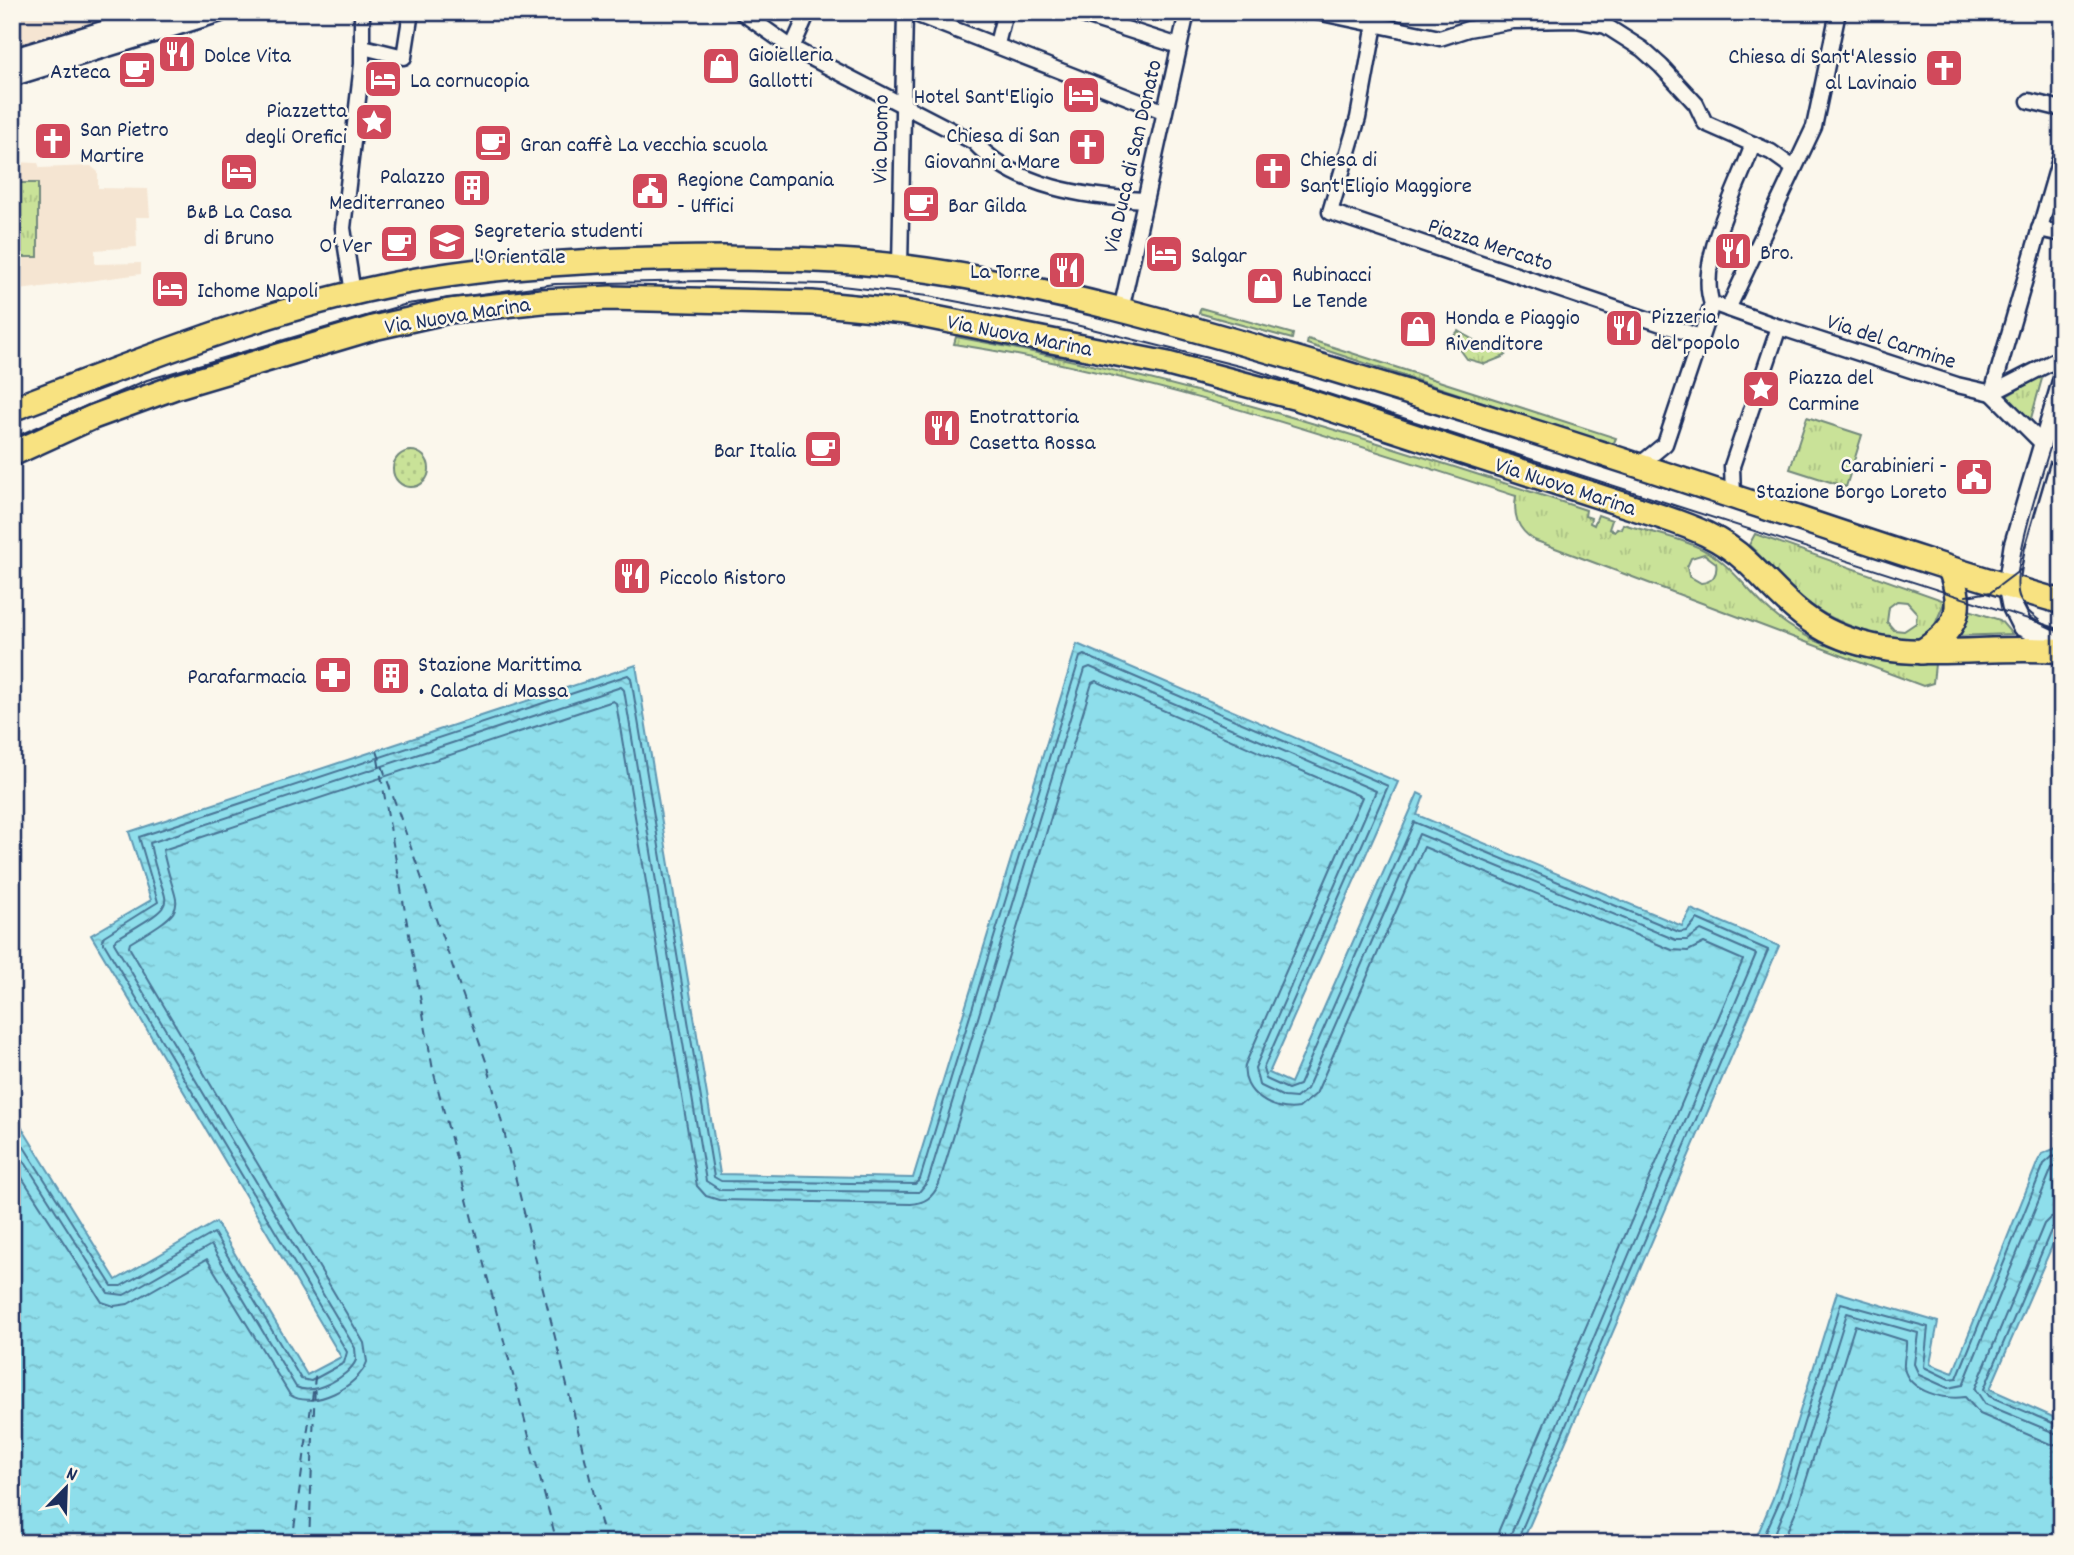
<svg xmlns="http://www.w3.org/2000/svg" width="2074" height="1555" font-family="Dekko,sans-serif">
	<defs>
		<pattern id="grass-dots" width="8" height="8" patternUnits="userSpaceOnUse" patternTransform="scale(1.75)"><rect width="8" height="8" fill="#c9e298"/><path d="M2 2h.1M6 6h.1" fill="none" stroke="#acc285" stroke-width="1.8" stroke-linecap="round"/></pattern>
		<pattern id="park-tufts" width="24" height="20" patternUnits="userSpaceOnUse" patternTransform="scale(1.75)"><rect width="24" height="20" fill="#c9e298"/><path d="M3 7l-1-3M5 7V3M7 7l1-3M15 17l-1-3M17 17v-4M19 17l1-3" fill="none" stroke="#acc285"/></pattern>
		<pattern id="water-ripples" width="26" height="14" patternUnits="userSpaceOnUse" patternTransform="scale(1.75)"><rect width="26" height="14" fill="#8edeeb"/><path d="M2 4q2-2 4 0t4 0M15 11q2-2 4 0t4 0" fill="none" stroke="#7abfcc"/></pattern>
	</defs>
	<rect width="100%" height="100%" fill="#fbf7ec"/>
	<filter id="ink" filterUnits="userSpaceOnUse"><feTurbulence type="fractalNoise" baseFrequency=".0143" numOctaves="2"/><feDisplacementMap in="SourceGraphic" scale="14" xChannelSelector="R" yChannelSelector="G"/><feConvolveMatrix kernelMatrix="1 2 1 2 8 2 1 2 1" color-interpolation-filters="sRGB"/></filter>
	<g filter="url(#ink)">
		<g fill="#f5e5d2">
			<path d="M12,12h122l-122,38z"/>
			<path d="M12,162l26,1 2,5 51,-2 7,6v16l50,1 2,28h-14l1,30 -42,3v14l46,-1v11l-129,17z"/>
		</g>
		<circle fill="url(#grass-dots)" stroke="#72887b" stroke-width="2" cx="411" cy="469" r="18"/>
		<g fill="url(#park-tufts)" stroke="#72887b" stroke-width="2" fill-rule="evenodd">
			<rect x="12" y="183" width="26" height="74"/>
			<path d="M1201,308l92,26 -1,5 -93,-26z"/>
			<path d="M1458,331l26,15 23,6 -2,4 -20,8 -18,-5 -15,-21z"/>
			<path d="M956,337c216,39 423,104 630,173l-1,6 6,2 -1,5 4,2 4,-10 14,5 -3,9 6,2 2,-3 4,1 2,-5c29,9 66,15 91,32 22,15 36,38 57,56 43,37 108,55 164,52l-2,19 -10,3 -389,-146c-17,-11 -21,-25 -18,-44 -185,-59 -369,-122 -562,-152zM1704,554l12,9c2,11 -3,19 -15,20l-12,-7 -2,-9 4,-9z"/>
			<path d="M1308,339l308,99 -3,7 -306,-101z"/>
			<path d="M2043,375l-13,47 -25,-25z"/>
			<path d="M1807,417l55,18 -16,52 -56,-18z"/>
			<path d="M1755,534l190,67 -14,33c-19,8 -36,6 -57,0 -68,-20 -78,-43 -125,-89zM1897,601l10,1 10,11 -1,10 -12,8 -10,-1 -7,-8 2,-15z"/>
			<path d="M1969,610l31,10 12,14 -56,2z"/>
		</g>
		<g fill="url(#water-ripples)" stroke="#6098b3" stroke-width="2">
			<path d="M1077,644l321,138 -129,291 22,10 127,-290 6,3 -7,19 265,111 9,-17 88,37 -257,597h-1510v-421l5,-2 99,160 100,-58 91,153 34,-18 -250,-422 60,-35 -22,-68 507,-167 84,509 193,4z"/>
			<path d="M2056,1148h6v75l-72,166 72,32v122h-308l19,-45 64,-206 101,30 -8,42 23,9 85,-212 4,-7z"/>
		</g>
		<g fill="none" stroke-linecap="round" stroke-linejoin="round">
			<g stroke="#497596" stroke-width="2">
				<path d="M12,1128l100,158h9l93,-53 87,146 10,2 33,-18 3,-11 -245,-412 2,-4 54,-34 -19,-65 489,-162 3,3 83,499 7,4 194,3 5,-5 160,-522 4,-2 304,131 -125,283 3,10 22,10 11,-4 115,-263 265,110 8,-1 10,-12 71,31 -252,593"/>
				<path d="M12,1142l96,151 16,2 87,-50 85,142c17,9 53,-10 60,-27l-1,-12 -241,-405 2,-4c74,-44 46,-26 34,-96l471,-156 3,3 82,491 14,9 199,2 9,-11 157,-512 5,-2 286,124 -121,277 4,17 25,12 12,1 11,-9 112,-255 257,106h11l14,-10 55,24 -249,589"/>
				<path d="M12,1162l90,140 12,4 14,-2 79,-45 83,136c23,15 68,-8 77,-33l-3,-19 -235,-396 1,-4c67,-40 45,-30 33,-93l450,-149 3,2 81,483 9,10 13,4 192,4c14,-1 22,-7 28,-20l153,-501 4,-2 266,116 -117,268c-5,28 29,48 54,43l17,-14 108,-247 248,103 16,1 16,-8 39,17 -244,570 -3,13"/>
				<path d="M2062,1215l-11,2 -7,7 -69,165 10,15 77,32"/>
				<path d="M2062,1223l-10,5 -68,161 5,7 73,31"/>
				<path d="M1761,1543l19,-43 61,-197 87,24 -4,40 25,12 8,-1 87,-214 8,-7 10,-2"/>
				<path d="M1771,1543l17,-41 59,-189 71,20 -4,31 5,11 29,13 15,-3 89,-217 10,-4"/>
				<path d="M1782,1543l16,-37 57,-181 51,16c1,8 -3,18 -2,27 5,24 41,32 61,29l15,17 70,30 12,2"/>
			</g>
			<g stroke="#385b81" stroke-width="2" stroke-dasharray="9 7" stroke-linecap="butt">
				<path d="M377,751l111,316 118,476"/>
				<path d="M378,759l55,311 124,473"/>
				<path d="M292,1543l24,-172"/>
				<path d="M309,1543l6,-160"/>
			</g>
			<defs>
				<g id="street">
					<path d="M741,12l51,36 182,94c42,46 112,55 170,58"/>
					<path d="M910,12l253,99"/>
					<path d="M1073,12l106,34"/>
					<path d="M1317,12l123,26 28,-9 45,-8 63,-1 30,6 36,23 19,17 35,38 9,19 66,29 21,15"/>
					<path d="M1375,24l-17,94 -28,94 370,125"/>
					<path d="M997,44l8,-32"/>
					<path d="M363,47l41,10 7,-45"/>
					<path d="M792,48l16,-36"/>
					<path d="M2029,101l33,8"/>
					<path d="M2039,229l23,5"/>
					<path d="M900,267l5,-255"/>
					<path d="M353,293l-10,-65 19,-164v-52"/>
					<path d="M1720,306l59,21 -47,139 1,30"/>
					<path d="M1728,309l86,-182 24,-115"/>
					<path d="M1121,310l66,-298"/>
					<path d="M1779,327l178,58 35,8"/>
					<path d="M1992,393l70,-241"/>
					<path d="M1992,393l62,62 8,3"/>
					<path d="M1992,393l70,-36"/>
					<path d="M1637,467l28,-23 47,-140c-16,-44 27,-117 41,-160"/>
				</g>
				<g id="secondary">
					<path d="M12,59l155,-47"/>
					<path d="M12,76l207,-64"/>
					<path d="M2062,383l-48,163 -6,40 4,20 10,20 40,19"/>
				</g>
				<g id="primary">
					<path d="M12,409c136,-51 273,-108 416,-131 99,-16 198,-20 298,-20 57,1 113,1 170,8 148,18 293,61 435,103 136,41 272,84 406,129 108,36 215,73 325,104"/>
					<path d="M12,454l81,-37 85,-31 195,-58 76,-17 93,-10 68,-3 202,5 93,9 263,52 129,34 365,119c30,10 60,21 84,44 26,24 47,52 80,69 74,38 157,13 236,21"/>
					<path d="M1921,652c37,-24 44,-41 29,-83"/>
				</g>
			</defs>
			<use href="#street" stroke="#1b2f5e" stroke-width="19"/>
			<use href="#secondary" stroke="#1b2f5e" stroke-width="24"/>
			<use href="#primary" stroke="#1b2f5e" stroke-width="28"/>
			<use href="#street" stroke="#fbf7ec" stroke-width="14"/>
			<use href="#secondary" stroke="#fbf7ec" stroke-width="19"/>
			<use href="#primary" stroke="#f8e281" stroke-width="23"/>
			<g stroke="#1b2f5e" stroke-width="2">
				<path d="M12,438l135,-58 260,-76 148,-20 149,-3 120,3 104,12 136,26 187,47 811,261"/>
				<path d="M1966,596l25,-4 29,-22"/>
				<path d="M2040,621c-10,-7 -20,-17 -22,-29 -6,-35 33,-144 44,-183"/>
			</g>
		</g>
	</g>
	<defs>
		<symbol id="restaurant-square" viewBox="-11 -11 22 22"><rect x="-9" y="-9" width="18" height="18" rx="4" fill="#d1495b" stroke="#fbf7ec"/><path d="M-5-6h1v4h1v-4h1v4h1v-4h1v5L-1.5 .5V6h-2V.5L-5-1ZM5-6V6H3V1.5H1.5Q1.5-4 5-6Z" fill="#fff"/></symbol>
		<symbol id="shop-square" viewBox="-11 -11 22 22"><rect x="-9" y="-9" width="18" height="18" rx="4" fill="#d1495b" stroke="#fbf7ec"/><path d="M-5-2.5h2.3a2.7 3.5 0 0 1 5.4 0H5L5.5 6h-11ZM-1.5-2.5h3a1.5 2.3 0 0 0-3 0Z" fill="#fff"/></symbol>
		<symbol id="church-square" viewBox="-11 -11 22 22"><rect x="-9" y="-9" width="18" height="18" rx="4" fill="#d1495b" stroke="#fbf7ec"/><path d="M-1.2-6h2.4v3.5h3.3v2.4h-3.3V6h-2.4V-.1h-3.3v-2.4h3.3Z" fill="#fff"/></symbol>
		<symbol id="cafe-square" viewBox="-11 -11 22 22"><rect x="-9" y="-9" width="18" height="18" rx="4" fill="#d1495b" stroke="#fbf7ec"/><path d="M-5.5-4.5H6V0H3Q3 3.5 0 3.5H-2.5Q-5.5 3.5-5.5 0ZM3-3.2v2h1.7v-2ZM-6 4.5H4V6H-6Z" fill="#fff"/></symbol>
		<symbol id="hotel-square" viewBox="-11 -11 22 22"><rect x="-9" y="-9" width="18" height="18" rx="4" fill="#d1495b" stroke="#fbf7ec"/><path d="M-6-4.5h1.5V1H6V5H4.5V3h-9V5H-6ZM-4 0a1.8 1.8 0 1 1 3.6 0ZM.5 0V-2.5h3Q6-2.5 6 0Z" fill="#fff"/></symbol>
		<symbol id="sight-square" viewBox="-11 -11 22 22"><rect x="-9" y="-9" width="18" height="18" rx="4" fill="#d1495b" stroke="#fbf7ec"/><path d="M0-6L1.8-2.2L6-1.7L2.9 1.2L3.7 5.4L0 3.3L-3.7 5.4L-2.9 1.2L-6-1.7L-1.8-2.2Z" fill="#fff"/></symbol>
		<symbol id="building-square" viewBox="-11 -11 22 22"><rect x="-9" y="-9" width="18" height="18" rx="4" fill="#d1495b" stroke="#fbf7ec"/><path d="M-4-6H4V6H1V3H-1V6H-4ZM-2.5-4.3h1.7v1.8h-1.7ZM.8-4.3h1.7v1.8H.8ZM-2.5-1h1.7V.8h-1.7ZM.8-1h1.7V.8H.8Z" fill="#fff"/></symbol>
		<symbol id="civic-square" viewBox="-11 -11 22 22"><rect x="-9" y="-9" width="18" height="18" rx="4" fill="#d1495b" stroke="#fbf7ec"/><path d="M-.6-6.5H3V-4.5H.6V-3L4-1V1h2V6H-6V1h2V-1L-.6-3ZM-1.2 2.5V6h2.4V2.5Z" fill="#fff"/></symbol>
		<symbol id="university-square" viewBox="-11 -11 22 22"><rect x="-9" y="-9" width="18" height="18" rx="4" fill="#d1495b" stroke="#fbf7ec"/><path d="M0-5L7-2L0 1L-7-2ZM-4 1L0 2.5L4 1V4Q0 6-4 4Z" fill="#fff"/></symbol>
		<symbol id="pharmacy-square" viewBox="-11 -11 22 22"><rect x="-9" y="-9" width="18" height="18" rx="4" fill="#d1495b" stroke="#fbf7ec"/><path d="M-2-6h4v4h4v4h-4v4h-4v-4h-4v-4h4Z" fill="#fff"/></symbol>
	</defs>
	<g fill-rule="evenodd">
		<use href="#restaurant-square" x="155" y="32" width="44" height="44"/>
		<use href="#shop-square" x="699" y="44" width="44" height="44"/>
		<use href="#church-square" x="1922" y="46" width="44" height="44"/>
		<use href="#cafe-square" x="115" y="48" width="44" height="44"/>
		<use href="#hotel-square" x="361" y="57" width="44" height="44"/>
		<use href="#hotel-square" x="1059" y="73" width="44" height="44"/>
		<use href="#sight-square" x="352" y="100" width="44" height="44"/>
		<use href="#church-square" x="31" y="119" width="44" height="44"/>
		<use href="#cafe-square" x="471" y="121" width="44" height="44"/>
		<use href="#church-square" x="1065" y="125" width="44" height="44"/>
		<use href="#church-square" x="1251" y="149" width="44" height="44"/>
		<use href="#hotel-square" x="217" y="150" width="44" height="44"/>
		<use href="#building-square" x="450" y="166" width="44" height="44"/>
		<use href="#civic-square" x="628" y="169" width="44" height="44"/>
		<use href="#cafe-square" x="899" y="182" width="44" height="44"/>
		<use href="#university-square" x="425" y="220" width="44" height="44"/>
		<use href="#cafe-square" x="377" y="222" width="44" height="44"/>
		<use href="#restaurant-square" x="1711" y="229" width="44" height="44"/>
		<use href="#hotel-square" x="1142" y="232" width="44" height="44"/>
		<use href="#restaurant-square" x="1045" y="248" width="44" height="44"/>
		<use href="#shop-square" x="1243" y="264" width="44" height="44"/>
		<use href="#hotel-square" x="148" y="267" width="44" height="44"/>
		<use href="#restaurant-square" x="1602" y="306" width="44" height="44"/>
		<use href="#shop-square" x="1396" y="307" width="44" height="44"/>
		<use href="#sight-square" x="1739" y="367" width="44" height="44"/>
		<use href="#restaurant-square" x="920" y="406" width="44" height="44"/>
		<use href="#cafe-square" x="801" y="427" width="44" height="44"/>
		<use href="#civic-square" x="1952" y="455" width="44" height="44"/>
		<use href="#restaurant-square" x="610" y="554" width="44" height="44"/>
		<use href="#pharmacy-square" x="311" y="653" width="44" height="44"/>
		<use href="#building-square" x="369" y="654" width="44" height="44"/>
	</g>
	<g text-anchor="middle" stroke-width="5" stroke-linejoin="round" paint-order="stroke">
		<g font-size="23" fill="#1b2f5e" stroke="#fbf7ec" text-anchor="start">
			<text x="748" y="61">Gioielleria<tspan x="748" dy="26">Gallotti</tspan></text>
			<text x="204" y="62">Dolce Vita</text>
			<text x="1917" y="63" text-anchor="end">Chiesa di Sant'Alessio<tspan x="1917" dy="26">al Lavinaio</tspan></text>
			<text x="110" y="78" text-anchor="end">Azteca</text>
			<text x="410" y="87">La cornucopia</text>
			<text x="1054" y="103" text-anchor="end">Hotel Sant'Eligio</text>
			<text x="347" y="117" text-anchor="end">Piazzetta<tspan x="347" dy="26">degli Orefici</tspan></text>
			<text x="80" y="136">San Pietro<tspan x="80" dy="26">Martire</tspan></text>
			<text x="1060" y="142" text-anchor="end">Chiesa di San<tspan x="1060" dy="26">Giovanni a Mare</tspan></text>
			<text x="520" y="151">Gran caffè La vecchia scuola</text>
			<text x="1300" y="166">Chiesa di<tspan x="1300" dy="26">Sant'Eligio Maggiore</tspan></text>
			<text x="445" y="183" text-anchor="end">Palazzo<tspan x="445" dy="26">Mediterraneo</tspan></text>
			<text x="677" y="186">Regione Campania<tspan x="677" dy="26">- Uffici</tspan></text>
			<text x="948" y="212">Bar Gilda</text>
			<text x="239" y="218" text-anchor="middle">B&amp;B La Casa<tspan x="239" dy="26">di Bruno</tspan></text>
			<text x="474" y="237">Segreteria studenti<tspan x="474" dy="26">l'Orientale</tspan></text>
			<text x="372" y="252" text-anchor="end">O‘ Ver</text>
			<text x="1760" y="259">Bro.</text>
			<text x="1191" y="262">Salgar</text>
			<text x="1040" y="278" text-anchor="end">La Torre</text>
			<text x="1292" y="281">Rubinacci<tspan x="1292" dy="26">Le Tende</tspan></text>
			<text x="197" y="297">Ichome Napoli</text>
			<text x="1651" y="323">Pizzeria<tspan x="1651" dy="26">del popolo</tspan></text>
			<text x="1445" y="324">Honda e Piaggio<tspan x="1445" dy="26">Rivenditore</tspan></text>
			<text x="1788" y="384">Piazza del<tspan x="1788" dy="26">Carmine</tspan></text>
			<text x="969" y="423">Enotrattoria<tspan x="969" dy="26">Casetta Rossa</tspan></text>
			<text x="796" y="457" text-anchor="end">Bar Italia</text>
			<text x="1947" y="472" text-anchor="end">Carabinieri -<tspan x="1947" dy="26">Stazione Borgo Loreto</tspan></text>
			<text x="659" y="584">Piccolo Ristoro</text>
			<text x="418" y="671">Stazione Marittima<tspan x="418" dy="26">• Calata di Massa</tspan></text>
			<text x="306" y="683" text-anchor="end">Parafarmacia</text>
		</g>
		<g font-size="23" fill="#1b2f5e" stroke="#fbf7ec">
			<text transform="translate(879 139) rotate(-89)" y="8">Via Duomo</text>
			<text transform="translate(1131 156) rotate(-77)" y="8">Via Duca di San Donato</text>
			<text transform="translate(1491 243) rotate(18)" y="8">Piazza Mercato</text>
			<text transform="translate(457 314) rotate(-9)" y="8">Via Nuova Marina</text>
			<text transform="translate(1020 334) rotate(11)" y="8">Via Nuova Marina</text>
			<text transform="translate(1892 340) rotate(18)" y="8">Via del Carmine</text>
			<text transform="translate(1566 485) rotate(18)" y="8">Via Nuova Marina</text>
		</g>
	</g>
	<rect width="2074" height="1555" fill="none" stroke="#fbf7ec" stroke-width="42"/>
	<rect x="21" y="21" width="2032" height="1513" fill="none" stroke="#1b2f5e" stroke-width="2.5" filter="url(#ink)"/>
	<g transform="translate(66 1488) rotate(23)" stroke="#fbf7ec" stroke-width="5" paint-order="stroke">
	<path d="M0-5L12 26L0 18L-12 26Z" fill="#1b2f5e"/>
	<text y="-10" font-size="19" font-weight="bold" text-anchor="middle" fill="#1b2f5e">N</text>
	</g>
</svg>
